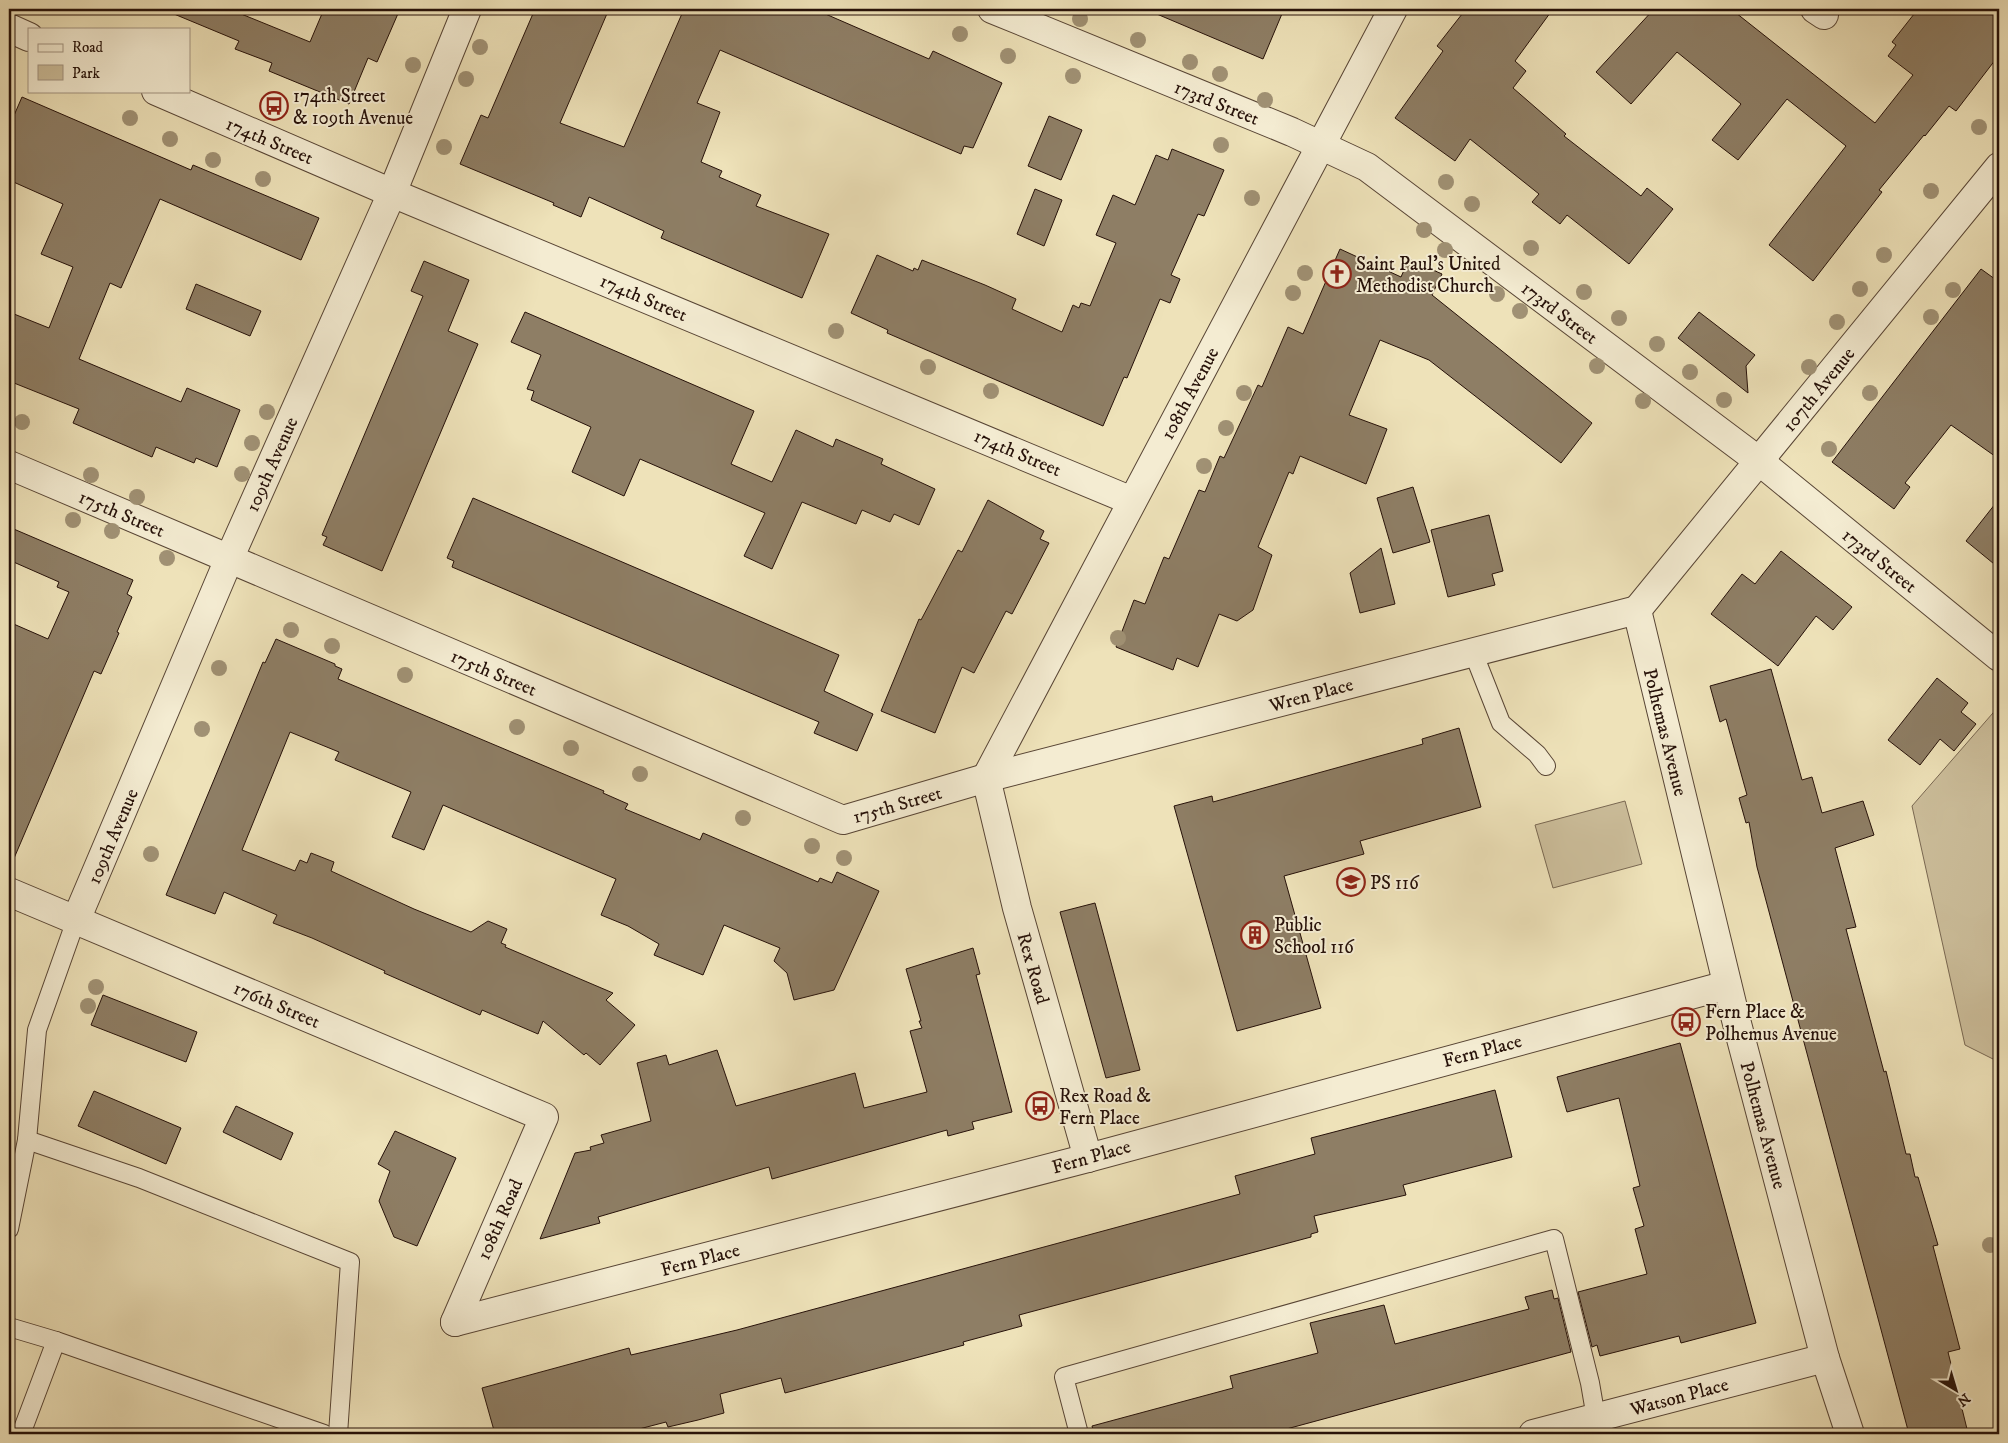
<svg xmlns="http://www.w3.org/2000/svg" width="2008" height="1443" font-family="'IM FELL DW Pica',serif">
	<rect width="100%" height="100%" fill="#eee2b9"/>
	<filter id="stains"><feTurbulence type="fractalNoise" baseFrequency=".004" numOctaves="4"/><feColorMatrix values="0 0 0 0 .2 0 0 0 0 .09 0 0 0 0 .02 0 0 0 .5 -.17"/></filter>
	<radialGradient id="worn" r=".72"><stop offset=".6" stop-color="#630" stop-opacity="0"/><stop offset="1" stop-color="#630" stop-opacity=".3"/></radialGradient>
	<g fill="#ccbe9b" stroke="#796852">
		<path d="M1999,706v356l-34,-17 -53,-239z"/>
		<path d="M1625,801l17,63 -89,24 -18,-63z"/>
	</g>
	<g fill="#8e7e65" stroke="#261109">
		<path d="M162,9h67l81,33 14,-33h76l-23,53 -9,-4 -19,46 -80,-33 3,-8 -37,-14 4,-8z"/>
		<path d="M535,9h74l-49,114 64,24 60,-138h130l115,50 4,-8 69,32 -29,65 -9,-2 -3,8 -241,-104 -23,53 23,9 -19,50 21,9 -3,6 42,18 -5,11 73,28 -27,64 -141,-60 3,-7 -75,-34 -8,20 -28,-12 1,-2 -94,-39 21,-49 7,3z"/>
		<path d="M1145,9h139l-21,50z"/>
		<path d="M1466,9h87l-38,52 11,10 -13,17 53,46 -2,2 77,60 6,-8 26,21 -44,55 -62,-49 -7,9 -28,-22 7,-8 -69,-55 -15,22 -60,-43 48,-67 -6,-5z"/>
		<path d="M1654,9h77l144,114 38,-48 -25,-19 8,-11 -4,-3 26,-33h81v46l-43,56 -7,-5 -24,30 -1,-1 -45,55 3,2 -69,89 -44,-36 77,-99 -59,-47 -49,61 -26,-20 29,-36 -64,-52 -46,52 -35,-32z"/>
		<path d="M22,97l169,73 2,-5 126,53 -18,42 -141,-61 -39,89 -11,-5 -31,76 102,43 6,-14 53,22 -23,57 -21,-9 -2,5 -38,-16 -4,10 -79,-34 6,-14 -70,-28v-69l40,16 24,-61 -32,-13 22,-50 -54,-24v-53z"/>
		<path d="M1049,116l33,14 -21,50 -33,-14z"/>
		<path d="M1172,149l52,21 -20,46 -6,-2 -27,61 9,4 -10,24 -10,-4 -33,79 -3,-1 -21,49 -216,-93 1,-3 -37,-17 26,-58 36,16 1,-3 4,2 4,-10 63,25 31,14 -4,10 50,23 11,-27 6,3 2,-5 9,3 26,-63 -20,-8 17,-40 22,10 21,-50 12,5z"/>
		<path d="M1035,189l27,11 -18,46 -27,-12z"/>
		<path d="M1340,249l61,28 8,-18 33,15 -10,21 160,128 -31,40 -132,-103 -49,-20 -31,75 38,14 -21,55 -66,-28 -7,18 -4,-2 -31,75 14,8 -19,55 -16,11 -18,-7 -21,53 -21,-9 -4,12 -57,-23 18,-47 11,4 19,-47 5,2 30,-69 6,2 15,-36 4,2 34,-73 4,2 26,-60 15,7z"/>
		<path d="M424,261l45,19 -21,51 30,13 -96,227 -59,-26 4,-8 -5,-2 101,-239 -12,-5z"/>
		<path d="M1981,269l18,13v177l-48,-34 -46,58 5,4 -16,22 -62,-47z"/>
		<path d="M196,284l65,27 -11,25 -64,-27z"/>
		<path d="M525,312l229,99 -23,53 41,18 24,-52 37,17 3,-8 47,20 -2,5 54,25 -16,36 -25,-11 -4,8 -28,-12 -6,14 -54,-22 -30,67 -28,-13 21,-43 -125,-54 -16,37 -52,-24 19,-45 -60,-27 3,-9 -7,-2 14,-34 -30,-13z"/>
		<path d="M1699,312l56,43 -9,11 2,27 -70,-55z"/>
		<path d="M1413,487l17,55 -37,11 -16,-55z"/>
		<path d="M473,498l366,157 -15,36 49,23 -16,37 -43,-18 5,-11 -367,-155 2,-6 -7,-3z"/>
		<path d="M1999,499v69l-33,-27z"/>
		<path d="M988,500l56,31 -4,8 9,4 -37,71 -6,-3 -32,62 -12,-6 -27,66 -54,-22 38,-92 2,1 37,-70 4,2z"/>
		<path d="M1489,515l14,56 -11,3 3,11 -47,12 -17,-67z"/>
		<path d="M9,527l124,53 -6,14 5,3 -15,35 2,1 -18,41 -7,-3 -85,199v-248l39,17 21,-47 -12,-5 2,-5 -50,-22z"/>
		<path d="M1381,548l14,56 -35,9 -10,-40z"/>
		<path d="M1781,551l71,56 -19,23 -17,-14 -38,50 -67,-52 31,-40 13,10z"/>
		<path d="M276,639l59,25v2l7,3 -4,10 266,112 -1,2 25,11 -3,5 75,31 3,-7 115,49 2,-4 12,5 5,-11 42,19 -45,99 -40,10 -7,-27 -13,-12 6,-13 -56,-23 -21,50 -49,-20 5,-11 -31,-18 -27,-11 15,-36 -173,-74 -19,45 -32,-13 19,-45 -76,-32 4,-8 -49,-20 -48,118 53,21 5,-11 7,3 4,-10 23,9 -3,9 83,38 57,23 17,-11 19,8 -6,14 5,2 -1,2 108,46 -7,7 29,25 -35,40 -14,-12 -2,2 -41,-34 -5,13 -56,-24 -2,5 -96,-42 1,-2 -73,-33 -39,-15 4,-8 -53,-23 -9,22 -49,-19 97,-233 2,1z"/>
		<path d="M1771,669l31,111 10,-3 10,36 41,-12 11,34 -39,13 21,79 -10,2 38,143 2,-1 20,83h4l5,23h3l20,68 -5,1 27,103 -12,3 19,77 -23,5h-35l-152,-567 -8,-45 -3,1 -7,-25 8,-3 -21,-76 -6,3 -10,-36z"/>
		<path d="M1937,678l31,25 -7,9 15,12 -22,27 -14,-12 -20,26 -32,-25z"/>
		<path d="M1459,728l22,79 -121,34 4,13 -80,22 37,132 -84,23 -63,-225 38,-10 1,6 210,-58 -1,-5z"/>
		<path d="M1095,903l45,167 -34,8 -46,-166z"/>
		<path d="M973,948l7,26 -4,1 36,137 -40,10 2,7 -26,7 -1,-6 -175,49 -3,-12 -171,50 2,6 -60,16 35,-86 16,-3 -1,-3 14,-4 -3,-8 50,-14 -14,-58 29,-8 3,10 48,-15 19,56 119,-33 9,35 63,-16 -17,-61 12,-3 -3,-7h2l-15,-52z"/>
		<path d="M103,995l94,37 -11,30 -95,-37z"/>
		<path d="M1680,1043l76,280 -75,20 -2,-7 -79,20 -3,-11 -5,2 -14,-55 69,-18 -12,-45 9,-3 -11,-38 7,-2 -21,-88 -52,14 -10,-35z"/>
		<path d="M1495,1090l17,67 -109,28 3,10 -92,21 4,16 -7,2v3l-292,78 3,11 -59,16 1,3 -179,48 -4,-15 -61,16 4,19 -26,7 -30,7 -2,-5 -46,12h-125l-13,-46 147,-40 2,7 106,-25 503,-136 -5,-18 80,-22 -4,-16z"/>
		<path d="M94,1091l87,37 -15,36 -88,-38z"/>
		<path d="M236,1106l57,27 -12,27 -58,-28z"/>
		<path d="M395,1131l61,27 -39,88 -23,-9 -15,-36 11,-30 -12,-7z"/>
		<path d="M1552,1290l2,9 4,-1 13,54 -303,82h-174l-2,-8 141,-38 -3,-12 88,-23 -8,-30 74,-18 11,39 134,-35 -4,-12z"/>
	</g>
	<g fill="none" stroke-linecap="round" stroke-linejoin="round">
		<defs>
			<g id="lane">
				<path d="M1473,652l28,71 36,31 9,12"/>
				<path d="M27,1140l112,38 211,84 -12,172"/>
				<path d="M9,1229l18,-89 10,-110 39,-110"/>
				<path d="M9,1327l47,14 268,93"/>
				<path d="M21,1434l35,-93"/>
				<path d="M1079,1434l-15,-57 490,-138 36,144 6,35"/>
			</g>
			<g id="street">
				<path d="M992,9l300,123 75,35 392,294 240,196"/>
				<path d="M1815,9l9,6"/>
				<path d="M9,28l20,9"/>
				<path d="M156,91l236,102 740,308"/>
				<path d="M9,465l834,355 143,-42 651,-168"/>
				<path d="M1637,610l98,406 90,342 25,76"/>
				<path d="M1637,610l362,-443"/>
				<path d="M986,778l407,-769"/>
				<path d="M986,778l31,130 71,250"/>
				<path d="M9,892l535,225 -89,205"/>
				<path d="M76,920l153,-361 163,-366 75,-184"/>
				<path d="M455,1322l633,-164 639,-173"/>
				<path d="M1533,1434l292,-76"/>
			</g>
		</defs>
		<use href="#lane" stroke="#584535" stroke-width="20"/>
		<use href="#street" stroke="#584535" stroke-width="30"/>
		<use href="#lane" stroke="#f4ecd2" stroke-width="18"/>
		<use href="#street" stroke="#f4ecd2" stroke-width="28"/>
	</g>
	<g fill="#a09174">
		<circle cx="1080" cy="19" r="8"/>
		<circle cx="960" cy="34" r="8"/>
		<circle cx="1138" cy="40" r="8"/>
		<circle cx="480" cy="47" r="8"/>
		<circle cx="1008" cy="56" r="8"/>
		<circle cx="1190" cy="62" r="8"/>
		<circle cx="413" cy="65" r="8"/>
		<circle cx="1220" cy="74" r="8"/>
		<circle cx="1073" cy="76" r="8"/>
		<circle cx="466" cy="79" r="8"/>
		<circle cx="1265" cy="100" r="8"/>
		<circle cx="130" cy="118" r="8"/>
		<circle cx="1979" cy="127" r="8"/>
		<circle cx="170" cy="139" r="8"/>
		<circle cx="1221" cy="145" r="8"/>
		<circle cx="444" cy="147" r="8"/>
		<circle cx="213" cy="160" r="8"/>
		<circle cx="263" cy="179" r="8"/>
		<circle cx="1446" cy="182" r="8"/>
		<circle cx="1931" cy="191" r="8"/>
		<circle cx="1252" cy="198" r="8"/>
		<circle cx="1472" cy="204" r="8"/>
		<circle cx="1424" cy="230" r="8"/>
		<circle cx="1531" cy="248" r="8"/>
		<circle cx="1445" cy="250" r="8"/>
		<circle cx="1884" cy="255" r="8"/>
		<circle cx="1305" cy="273" r="8"/>
		<circle cx="1860" cy="289" r="8"/>
		<circle cx="1953" cy="290" r="8"/>
		<circle cx="1584" cy="292" r="8"/>
		<circle cx="1293" cy="293" r="8"/>
		<circle cx="1497" cy="294" r="8"/>
		<circle cx="1520" cy="311" r="8"/>
		<circle cx="1931" cy="317" r="8"/>
		<circle cx="1619" cy="318" r="8"/>
		<circle cx="1837" cy="322" r="8"/>
		<circle cx="836" cy="331" r="8"/>
		<circle cx="1657" cy="344" r="8"/>
		<circle cx="1597" cy="366" r="8"/>
		<circle cx="928" cy="367" r="8"/>
		<circle cx="1809" cy="367" r="8"/>
		<circle cx="1690" cy="372" r="8"/>
		<circle cx="991" cy="391" r="8"/>
		<circle cx="1244" cy="393" r="8"/>
		<circle cx="1870" cy="393" r="8"/>
		<circle cx="1724" cy="400" r="8"/>
		<circle cx="1643" cy="401" r="8"/>
		<circle cx="267" cy="412" r="8"/>
		<circle cx="22" cy="422" r="8"/>
		<circle cx="1226" cy="428" r="8"/>
		<circle cx="252" cy="443" r="8"/>
		<circle cx="1829" cy="449" r="8"/>
		<circle cx="1204" cy="466" r="8"/>
		<circle cx="242" cy="474" r="8"/>
		<circle cx="91" cy="475" r="8"/>
		<circle cx="137" cy="497" r="8"/>
		<circle cx="73" cy="520" r="8"/>
		<circle cx="112" cy="531" r="8"/>
		<circle cx="167" cy="558" r="8"/>
		<circle cx="291" cy="630" r="8"/>
		<circle cx="1118" cy="638" r="8"/>
		<circle cx="332" cy="646" r="8"/>
		<circle cx="219" cy="668" r="8"/>
		<circle cx="405" cy="675" r="8"/>
		<circle cx="517" cy="727" r="8"/>
		<circle cx="202" cy="729" r="8"/>
		<circle cx="571" cy="748" r="8"/>
		<circle cx="640" cy="774" r="8"/>
		<circle cx="743" cy="818" r="8"/>
		<circle cx="812" cy="846" r="8"/>
		<circle cx="151" cy="854" r="8"/>
		<circle cx="844" cy="858" r="8"/>
		<circle cx="96" cy="987" r="8"/>
		<circle cx="88" cy="1006" r="8"/>
		<circle cx="1990" cy="1245" r="8"/>
	</g>
	<defs>
		<symbol id="bus-ring" viewBox="-11 -11 22 22"><circle r="9.5" fill="#f4ecd2" stroke="#8f2418" stroke-width="1.5"/><path d="M-5-6H5V4H4V6H2V4H-2V6H-4V4H-5ZM-3.5-4V0h7V-4ZM-3.5 1.2v1.5H-2V1.2ZM2 1.2v1.5H3.5V1.2Z" fill="#8f2418"/></symbol>
		<symbol id="church-ring" viewBox="-11 -11 22 22"><circle r="9.5" fill="#f4ecd2" stroke="#8f2418" stroke-width="1.5"/><path d="M-1.2-6h2.4v3.5h3.3v2.4h-3.3V6h-2.4V-.1h-3.3v-2.4h3.3Z" fill="#8f2418"/></symbol>
		<symbol id="school-ring" viewBox="-11 -11 22 22"><circle r="9.5" fill="#f4ecd2" stroke="#8f2418" stroke-width="1.5"/><path d="M0-5L7-2L0 1L-7-2ZM-4 1L0 2.5L4 1V4Q0 6-4 4Z" fill="#8f2418"/></symbol>
		<symbol id="building-ring" viewBox="-11 -11 22 22"><circle r="9.5" fill="#f4ecd2" stroke="#8f2418" stroke-width="1.5"/><path d="M-4-6H4V6H1V3H-1V6H-4ZM-2.5-4.3h1.7v1.8h-1.7ZM.8-4.3h1.7v1.8H.8ZM-2.5-1h1.7V.8h-1.7ZM.8-1h1.7V.8H.8Z" fill="#8f2418"/></symbol>
	</defs>
	<g fill-rule="evenodd">
		<use href="#bus-ring" x="258" y="90" width="32" height="32"/>
		<use href="#church-ring" x="1321" y="258" width="32" height="32"/>
		<use href="#school-ring" x="1335" y="866" width="32" height="32"/>
		<use href="#building-ring" x="1239" y="919" width="32" height="32"/>
		<use href="#bus-ring" x="1670" y="1006" width="32" height="32"/>
		<use href="#bus-ring" x="1024" y="1090" width="32" height="32"/>
	</g>
	<g text-anchor="middle" stroke-width="4" stroke-linejoin="round" paint-order="stroke">
		<g font-size="19" fill="#261109" stroke="#f4ecd2" text-anchor="start">
			<text x="293" y="102">174th Street<tspan x="293" dy="22">&amp; 109th Avenue</tspan></text>
			<text x="1356" y="270">Saint Paul's United<tspan x="1356" dy="22">Methodist Church</tspan></text>
			<text x="1370" y="889">PS 116</text>
			<text x="1274" y="931">Public<tspan x="1274" dy="22">School 116</tspan></text>
			<text x="1705" y="1018">Fern Place &amp;<tspan x="1705" dy="22">Polhemus Avenue</tspan></text>
			<text x="1059" y="1102">Rex Road &amp;<tspan x="1059" dy="22">Fern Place</tspan></text>
		</g>
		<g font-size="19" fill="#261109" stroke="#f4ecd2">
			<text transform="translate(1217 102) rotate(22)" y="7">173rd Street</text>
			<text transform="translate(270 140) rotate(23)" y="7">174th Street</text>
			<text transform="translate(644 297) rotate(23)" y="7">174th Street</text>
			<text transform="translate(1560 312) rotate(37)" y="7">173rd Street</text>
			<text transform="translate(1818 389) rotate(-51)" y="7">107th Avenue</text>
			<text transform="translate(1189 393) rotate(-62)" y="7">108th Avenue</text>
			<text transform="translate(1018 452) rotate(23)" y="7">174th Street</text>
			<text transform="translate(271 464) rotate(-66)" y="7">109th Avenue</text>
			<text transform="translate(122 513) rotate(23)" y="7">175th Street</text>
			<text transform="translate(1880 560) rotate(39)" y="7">173rd Street</text>
			<text transform="translate(494 672) rotate(23)" y="7">175th Street</text>
			<text transform="translate(1311 694) rotate(-15)" y="7">Wren Place</text>
			<text transform="translate(1666 732) rotate(76)" y="7">Polhemas Avenue</text>
			<text transform="translate(897 804) rotate(-16)" y="7">175th Street</text>
			<text transform="translate(112 836) rotate(-67)" y="7">109th Avenue</text>
			<text transform="translate(1034 968) rotate(74)" y="7">Rex Road</text>
			<text transform="translate(277 1004) rotate(23)" y="7">176th Street</text>
			<text transform="translate(1482 1050) rotate(-15)" y="7">Fern Place</text>
			<text transform="translate(1764 1125) rotate(75)" y="7">Polhemas Avenue</text>
			<text transform="translate(1091 1156) rotate(-16)" y="7">Fern Place</text>
			<text transform="translate(499 1219) rotate(-66)" y="7">108th Road</text>
			<text transform="translate(700 1259) rotate(-15)" y="7">Fern Place</text>
			<text transform="translate(1679 1396) rotate(-15)" y="7">Watson Place</text>
		</g>
	</g>
	<rect width="2008" height="1443" fill="none" stroke="#eee2b9" stroke-width="30"/>
	<rect x="10" y="10" width="1988" height="1423" fill="none" stroke="#261109" stroke-width="2.5"/>
	<rect x="15" y="15" width="1978" height="1413" fill="none" stroke="#261109"/>
	<rect x="28" y="28" width="162" height="65" fill="#f4ecd2" stroke="#a29482"/>
	<rect x="38" y="44" width="25" height="8" fill="#f4ecd2" stroke="#a29482"/>
	<text x="72" y="52" font-size="15" fill="#261109">Road</text>
	<rect x="38" y="65" width="25" height="15" fill="#ccbe9b" stroke="#a29482"/>
	<text x="72" y="78" font-size="15" fill="#261109">Park</text>
	<g transform="translate(1956 1390) rotate(142)" stroke="#f4ecd2" stroke-width="4" paint-order="stroke">
	<path d="M0-4L9 19L0 12L-9 19Z" fill="#261109"/>
	<text y="-8" font-size="14" font-weight="bold" text-anchor="middle" fill="#261109">N</text>
	</g>
	<rect width="100%" height="100%" filter="url(#stains)"/>
	<rect width="100%" height="100%" fill="url(#worn)"/>
</svg>
